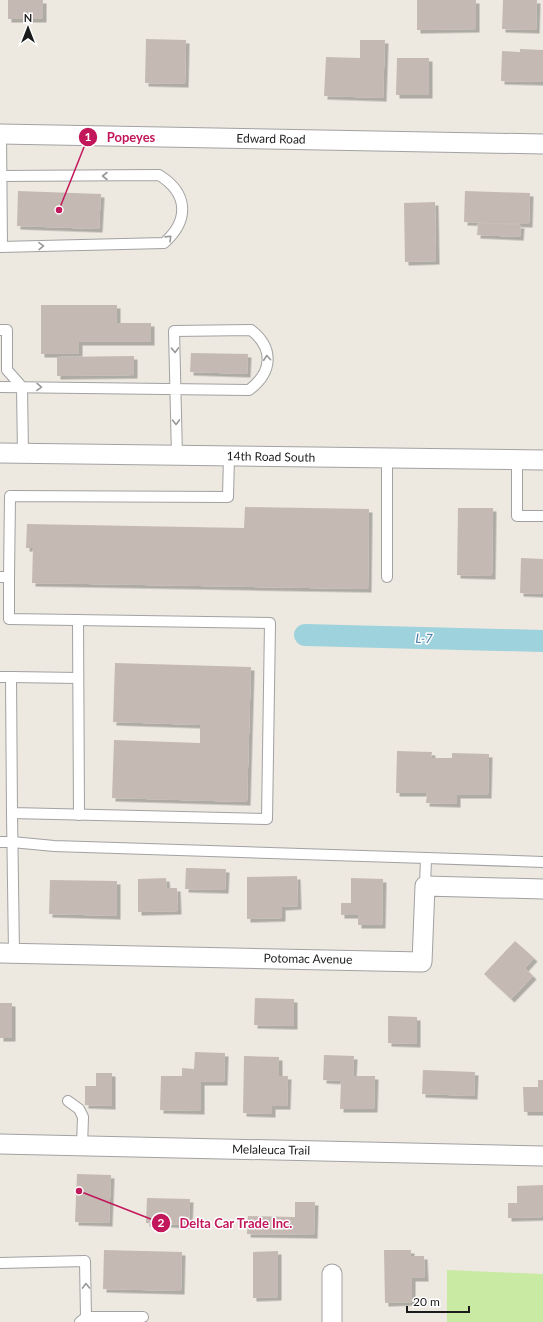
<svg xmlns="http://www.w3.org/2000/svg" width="543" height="1322" font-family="Lato,sans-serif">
	<defs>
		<filter id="shadow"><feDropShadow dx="3.5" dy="3.5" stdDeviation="0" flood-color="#0004"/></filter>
	</defs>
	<rect width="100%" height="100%" fill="#ede8e0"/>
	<path fill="#c9eaa3" d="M447,1270l96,4v48h-96z"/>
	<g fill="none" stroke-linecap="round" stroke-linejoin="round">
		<path stroke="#9ed2dc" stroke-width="22" d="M305,635l238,6"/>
	</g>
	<g fill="#c5bab3" filter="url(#shadow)">
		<rect x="8" y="0" width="35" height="19"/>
		<path d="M417,0h59v29l-59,1z"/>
		<path d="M503,0h34l-1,30 -34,-1z"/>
		<path d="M146,39l40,1 -1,44 -40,-1z"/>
		<path d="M360,40h25l-2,58 -59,-2 2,-39 34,1z"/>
		<path d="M520,49l23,1v32l-42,-1 1,-30 18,1z"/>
		<path d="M397,58h32v37h-33z"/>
		<path d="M18,191l83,3 -2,35 -82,-3z"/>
		<path d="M465,191l65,2 -1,31 -65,-2z"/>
		<path d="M435,202l1,59 -31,1 -1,-59z"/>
		<path d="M478,223l43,2 -1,12 -43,-2z"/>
		<path d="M41,305h76v18h34v19h-72v12h-38z"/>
		<path d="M191,353l57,1 -1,20 -57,-2z"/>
		<path d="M134,356v19l-77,1v-19z"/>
		<path d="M245,507l124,2 -1,80 -336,-6 1,-35h-7l1,-24 217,4z"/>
		<path d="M458,508h35l-1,68 -35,-1z"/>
		<path d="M521,558l22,1v35l-23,-1z"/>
		<path d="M115,663l136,4 -4,135 -135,-4 2,-58 86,3v-18l-87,-3z"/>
		<path d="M397,751l35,1 -1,6h21v-5l37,1 -1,41h-31v9l-31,-1 1,-10h-31z"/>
		<path d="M186,868l40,1 -1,21 -40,-1z"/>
		<path d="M297,876l1,30 -16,1v11l-35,1v-42z"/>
		<path d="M166,878l1,10h10l1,23 -40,1v-33z"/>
		<path d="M351,878l32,1 -1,46h-24v-10h-17v-12h10z"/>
		<path d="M50,880l67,1v35l-68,-2z"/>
		<path d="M515,941l19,17 -9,10 8,8 -22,23 -27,-25z"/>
		<path d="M255,998l39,1v27l-40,-1z"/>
		<rect x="0" y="1003" width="12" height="35"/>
		<path d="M388,1016l29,1v27l-29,-1z"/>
		<path d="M195,1052l30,1 -1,29h-23v29l-41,-1 1,-34h21v-8l12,1z"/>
		<path d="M324,1055l30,1 -1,20h22l-1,33h-34l1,-28 -18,-1z"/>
		<path d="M244,1056l35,1v19h9l-1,30h-15v8l-29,-1z"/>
		<path d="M423,1070l52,2 -1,24 -52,-2z"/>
		<path d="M96,1073h16v33l-27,-1v-19h11z"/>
		<path d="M538,1080h5v32h-19l-1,-25h15z"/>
		<path d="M77,1174l34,1 -2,48 -34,-1z"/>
		<path d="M543,1185v32l-35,1v-15h9v-17z"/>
		<path d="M147,1198l43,1 -1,26 -43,-2z"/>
		<path d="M295,1202h20l-1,33 -67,-1 1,-18 47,1z"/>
		<path d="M104,1250l78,2 -1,39 -78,-2z"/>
		<path d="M384,1250h27v6h13l1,22h-13v24l-27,1z"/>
		<path d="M278,1251v46l-25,1v-46z"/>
	</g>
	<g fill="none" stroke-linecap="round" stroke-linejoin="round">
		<defs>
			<g id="service">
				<path d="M1,134l1,113"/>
				<path d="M0,247l164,-4c26,-23 24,-50 -5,-68l-158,1"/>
				<path d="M0,330h7v40l15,17 1,67"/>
				<path d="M0,387l249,3c24,-18 25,-42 2,-60l-77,1 3,125"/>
				<path d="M387,458v119"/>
				<path d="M517,460v56h26"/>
				<path d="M0,577h9l1,-81 218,1 1,-41"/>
				<path d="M78,620l1,195"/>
				<path d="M0,677h11l1,136 255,6 3,-196 -261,-4v-42"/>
				<path d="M11,677l67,1"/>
				<path d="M12,813l2,140"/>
				<path d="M0,842h12l42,4 372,12 -1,28"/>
				<path d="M426,858l117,4"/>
				<path d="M68,1101l11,8 4,8 -1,29"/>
				<path d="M0,1263l85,-2 1,56 -6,5"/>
				<path d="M86,1317h57"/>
			</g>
			<g id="minor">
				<path d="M0,134l543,10"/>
				<path d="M0,453l543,7"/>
				<path d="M0,953l422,9 3,-76 118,3"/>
				<path d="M0,1144l543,12"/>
				<path d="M332,1274v48"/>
			</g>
		</defs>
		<use href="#service" stroke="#a2a2a2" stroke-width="12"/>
		<use href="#minor" stroke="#a2a2a2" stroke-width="21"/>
		<use href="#service" stroke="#fff" stroke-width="10"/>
		<use href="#minor" stroke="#fff" stroke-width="19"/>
	</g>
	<defs><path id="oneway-chevron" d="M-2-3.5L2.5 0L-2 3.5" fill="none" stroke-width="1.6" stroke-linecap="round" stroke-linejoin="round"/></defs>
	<g stroke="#989898">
		<use href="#oneway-chevron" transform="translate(105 176) rotate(180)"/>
		<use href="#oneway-chevron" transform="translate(169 238) rotate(-44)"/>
		<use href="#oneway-chevron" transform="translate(41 246) rotate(-1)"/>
		<use href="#oneway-chevron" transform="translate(175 350) rotate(88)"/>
		<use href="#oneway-chevron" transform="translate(267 358) rotate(-94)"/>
		<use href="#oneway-chevron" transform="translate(39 387) rotate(1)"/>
		<use href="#oneway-chevron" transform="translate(176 422) rotate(89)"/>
		<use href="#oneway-chevron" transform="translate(86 1286) rotate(-91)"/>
	</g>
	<g text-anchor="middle" stroke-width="3" stroke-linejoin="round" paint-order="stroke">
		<g font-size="12" fill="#1b1b1b" stroke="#fff">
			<text transform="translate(271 139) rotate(1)" y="4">Edward Road</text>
			<text transform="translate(271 457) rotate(1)" y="4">14th Road South</text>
			<text transform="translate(308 959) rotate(1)" y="4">Potomac Avenue</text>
			<text transform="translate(271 1150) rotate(1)" y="4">Melaleuca Trail</text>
		</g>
		<g font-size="13" font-style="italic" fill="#4379a4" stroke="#fff">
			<text transform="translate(424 638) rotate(2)" y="5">L-7</text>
		</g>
	</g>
	<path fill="none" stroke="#c2185b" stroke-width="1.5" d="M59 210L88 137M79 1191L161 1223"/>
	<g fill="#c2185b" stroke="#fff" stroke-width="1.5">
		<circle cx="59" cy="210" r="4"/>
		<circle cx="79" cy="1191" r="4"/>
		<circle cx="88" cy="137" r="10"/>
		<circle cx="161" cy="1223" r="10"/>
	</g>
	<g font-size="12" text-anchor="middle" font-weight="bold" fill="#fff">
		<text x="88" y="141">1</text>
		<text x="161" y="1227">2</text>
	</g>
	<g font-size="13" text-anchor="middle" font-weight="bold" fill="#c2185b" stroke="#fff" stroke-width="3" stroke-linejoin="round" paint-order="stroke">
		<text x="131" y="142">Popeyes</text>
		<text x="236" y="1228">Delta Car Trade Inc.</text>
	</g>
	<g transform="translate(28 28)" stroke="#ffffff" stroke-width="3" paint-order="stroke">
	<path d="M0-3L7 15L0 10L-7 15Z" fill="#1b1b1b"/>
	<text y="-6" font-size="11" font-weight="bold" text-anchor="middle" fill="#1b1b1b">N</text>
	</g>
	<path d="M407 1306v6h62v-6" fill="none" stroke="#1b1b1b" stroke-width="2"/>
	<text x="413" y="1306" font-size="12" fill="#1b1b1b" stroke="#ffffff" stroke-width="3" paint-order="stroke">20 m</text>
</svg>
